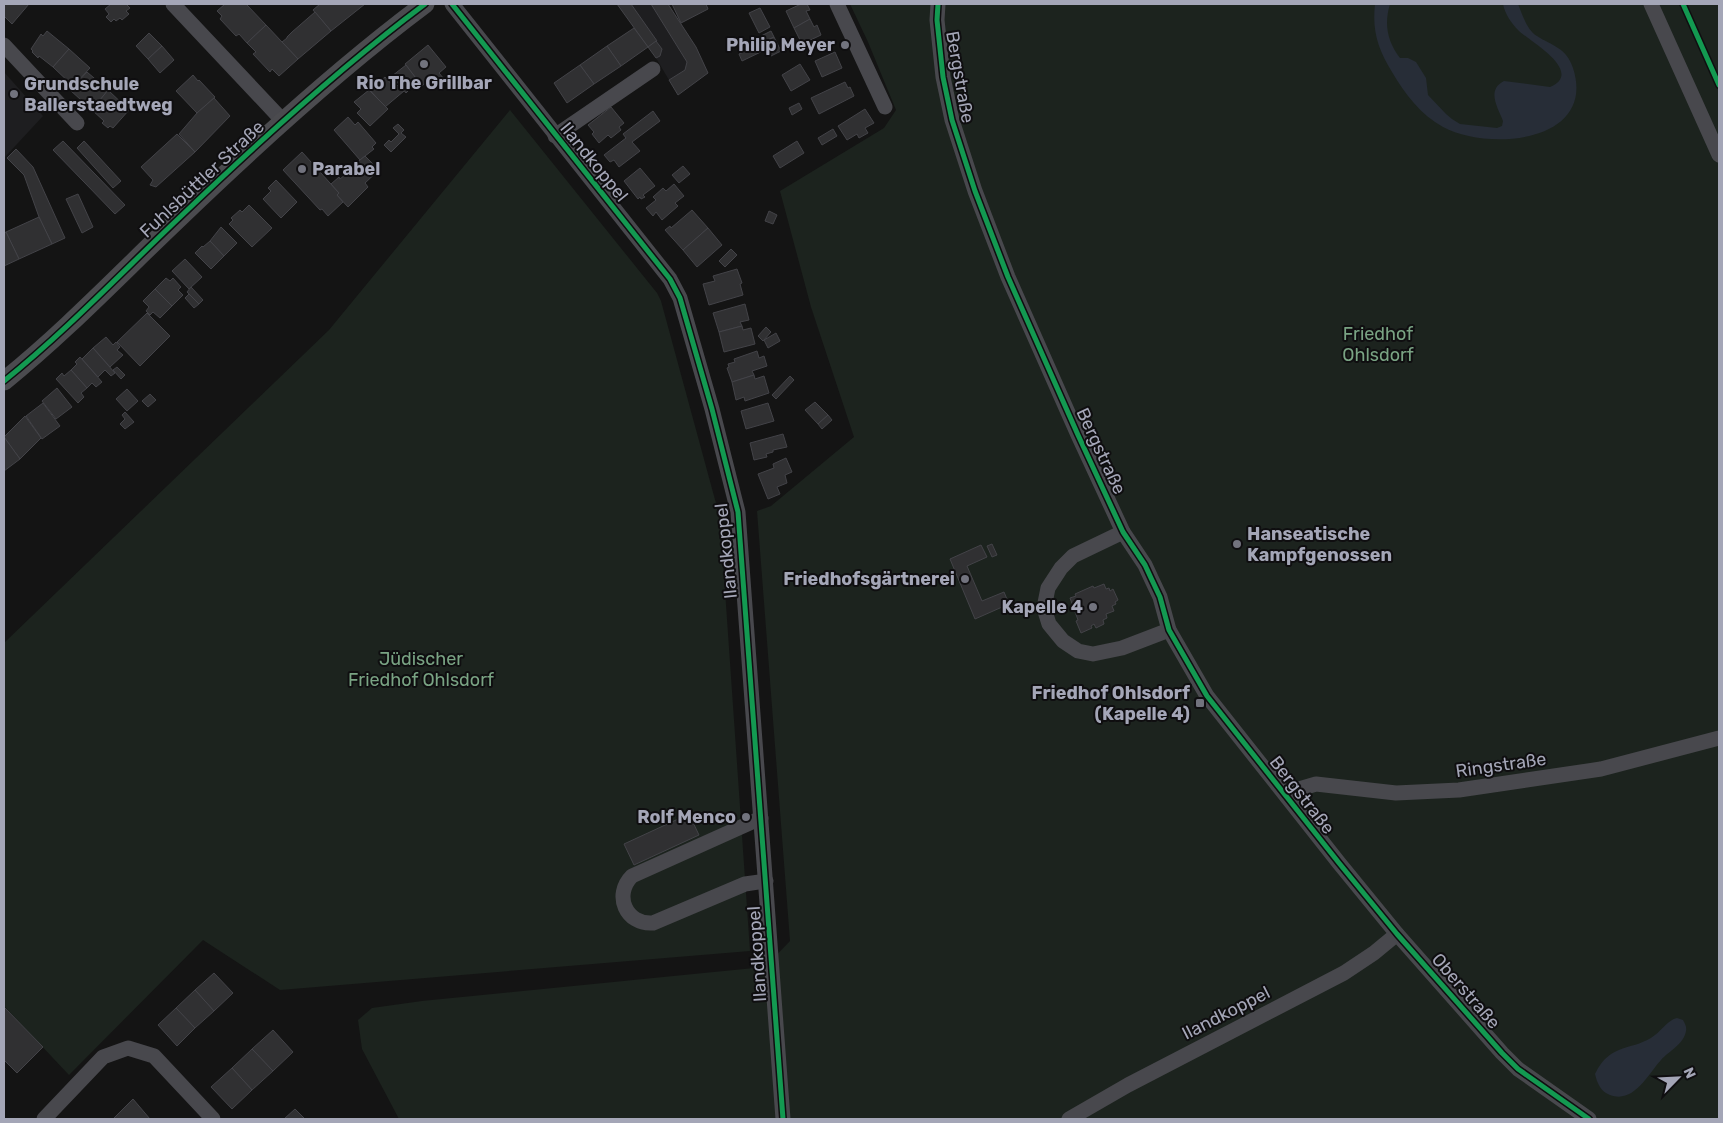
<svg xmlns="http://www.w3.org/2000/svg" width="1723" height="1123" font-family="Rubik,sans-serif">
	<rect width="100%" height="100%" fill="#141414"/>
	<g fill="#1e1e20">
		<path d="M631,4h20l36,58 -2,8 -16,10 -13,-22 4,-2 2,-7z"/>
		<path d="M4,72l39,44 -39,42z"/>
	</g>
	<g fill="#1c231e">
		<path d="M850,4h869v1115h-1320l-37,-70 -4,-29 14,-12 50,-7 343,-34 25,-26 -33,-430 14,-5 83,-69 -43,-130 -31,-116 104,-63 12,-18 -28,-68z"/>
		<path d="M510,110l147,183 4,8 59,217 30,433 -470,39 -77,-50 -134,135 -65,-69v-363l325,-313z"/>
	</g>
	<g fill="#272d37">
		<path d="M1375,4h15c-6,20 -3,37 10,54h8l8,4 10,16 2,17 18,19 6,5 8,5 37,4 5,-2 1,-5c-5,-13 -17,-31 1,-40l46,6c35,-15 -20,-46 -31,-56 -8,-8 -14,-17 -16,-27h15c4,10 9,26 19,32 15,10 29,11 36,32 24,74 -84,84 -130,59 -22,-12 -38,-33 -51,-55 -14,-23 -20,-41 -17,-68z"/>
		<path d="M1677,1018l6,2c2,4 4,7 3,11 -2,13 -17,20 -25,29 -13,14 -27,44 -51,35 -9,-3 -13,-12 -15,-21 16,-33 38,-22 60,-39 8,-6 13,-15 22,-17z"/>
	</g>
	<g fill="#303032" stroke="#434348">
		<path d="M4,4h25l-17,20 -8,-8z"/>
		<path d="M111,4h15l4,4 -4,3 3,3 -7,6 -2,-2 -4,3 -2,-2 -3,3 -5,-5 3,-3 -4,-5z"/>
		<path d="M225,4h21l20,21 -19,18 -8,-9 -3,2 -16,-17 2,-3 -5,-5z"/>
		<path d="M320,4h45l-34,27 -18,-21z"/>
		<path d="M617,4h14l26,37 -9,6z"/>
		<path d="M651,4h17l28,43 12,26 -30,22 -9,-15 16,-10 2,-8z"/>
		<path d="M672,4h34l2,5 -27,14z"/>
		<path d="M801,4h6l3,6 -4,1 4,8 -16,9 -8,-17z"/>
		<path d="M760,8l10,19 -11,6 -10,-20z"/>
		<path d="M315,12l16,19 -33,28 -16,-17 5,-4v-1l5,-5z"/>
		<path d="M810,19l4,8 3,-2 4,10 -19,9 -8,-16z"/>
		<path d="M266,25l32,34 -19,17 -7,-7 -2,3 -17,-18 3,-2 -9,-9z"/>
		<path d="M634,28l14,19 -27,19 -14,-20z"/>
		<path d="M47,31l22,18 -16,18 -14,-11 -1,2 -6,-6 1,-1 -2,-2 10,-15 2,2z"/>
		<path d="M771,31l3,6 -10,5 -3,-6z"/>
		<path d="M149,33l13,13 -14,13 -12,-13z"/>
		<path d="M774,37l7,14 -10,5 -7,-14z"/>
		<path d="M656,41l6,8 -2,7 -4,2 -8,-11z"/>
		<path d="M764,42l3,7 -25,12 -3,-7z"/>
		<path d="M428,45l18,22 -7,6 5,6 -9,7 -5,-7 -8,7 -17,-22z"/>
		<path d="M162,46l12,14 -14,13 -12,-14z"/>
		<path d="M607,46l14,20 -27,18 -14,-19z"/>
		<path d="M69,49l21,19 -17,18 -20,-19z"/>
		<path d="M835,52l7,16 -20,9 -7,-16z"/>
		<path d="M800,64l10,16 -19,11 -9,-16z"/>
		<path d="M406,65l9,12 -3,2 4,4 -10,10 -14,-17z"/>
		<path d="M580,65l14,19 -27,19 -13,-20z"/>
		<path d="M87,72l21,18 -16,20 -22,-20z"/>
		<path d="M193,75l5,6 1,-1 16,17 -18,16 -21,-22z"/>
		<path d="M385,77l10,11 4,-4 5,7 -19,16 -15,-17z"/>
		<path d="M845,82l3,6 2,-1 4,9 -35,18 -8,-16z"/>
		<path d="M108,90l21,20 -16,18 -3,-2 -2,2 -6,-5 2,-2 -12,-11z"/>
		<path d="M369,90l19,19 -18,17 -13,-13 4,-4 -7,-7z"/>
		<path d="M214,98l16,18 -35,36 -16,-18 18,-21z"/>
		<path d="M799,103l3,6 -10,6 -3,-7z"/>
		<path d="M611,107l13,16 -5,4 2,3 -10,8 -3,-3 -9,8 -7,-9 2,-2 -6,-7z"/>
		<path d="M865,109l9,14 -9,5 3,5 -9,5 -2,-4 -10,6 -9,-14z"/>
		<path d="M653,111l7,10 -28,21 8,9 -21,16 -5,-7 -4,2 -6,-7 22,-17 -3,-4z"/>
		<path d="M348,117l7,8 3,-3 18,21 -4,4 2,2 -14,11 -26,-30z"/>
		<path d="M398,124l6,6 -3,3 5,4 -15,15 -7,-7 5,-5 2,2 8,-8 -6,-6z"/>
		<path d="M833,129l4,7 -15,9 -4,-7z"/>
		<path d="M177,134l18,18 -39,35 -6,-2 3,-5 -12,-13z"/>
		<path d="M63,141l62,64 -10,9 -62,-64z"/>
		<path d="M84,141l37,40 -8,7 -36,-40z"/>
		<path d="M797,141l7,12 -24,15 -7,-12z"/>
		<path d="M16,149l17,18 32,71 -13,6 -13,-27 -15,-42 -17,-17z"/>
		<path d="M302,152l37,41 -2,2 6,7 -15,14 -6,-7 -2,1 -37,-40z"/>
		<path d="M365,156l14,14 -14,13 3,4 -20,20 -11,-12 2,-2 -8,-9 8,-7 1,2 5,-4 -1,-2z"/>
		<path d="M683,166l7,8 -11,9 -7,-8z"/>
		<path d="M640,168l15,18 -12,9 2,2 -4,2 -1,-2 -2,2 -14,-18z"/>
		<path d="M276,180l21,22 -16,16 -18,-19 8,-8 -3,-3z"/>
		<path d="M674,184l10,12 -9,7 3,3 -16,14 -6,-8 -3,4 -7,-8 10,-8 -3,-3 10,-9 3,3z"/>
		<path d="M78,194l15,33 -11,6 -16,-34z"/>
		<path d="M249,205l23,23 -20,19 -23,-23 4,-4 -2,-2 9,-8 2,2z"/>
		<path d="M692,210l16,18 -25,22 -18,-20 5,-4 1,2z"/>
		<path d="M769,211l8,4 -4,9 -8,-3z"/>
		<path d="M39,217l13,27 -33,15 -13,-27z"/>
		<path d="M221,227l16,16 -13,13 -14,-15z"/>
		<path d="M708,228l14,17 -25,22 -14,-17z"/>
		<path d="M6,232l13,27 -15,7v-33z"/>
		<path d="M210,241l14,15 -13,13 -16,-16 7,-7 1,1z"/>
		<path d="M731,249l6,6 -12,12 -6,-6z"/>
		<path d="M185,259l17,18 -13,12 -17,-18z"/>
		<path d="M737,269l5,14 -2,1 3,11 -34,10 -6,-21 12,-3 -2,-5z"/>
		<path d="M166,278l4,3 3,-3 8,9 -3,3 5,5 -11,11 -17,-17z"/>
		<path d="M191,287l12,13 -4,4 -12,-12z"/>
		<path d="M155,289l17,17 -12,12 -7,-6 -3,3 -4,-4 3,-4 -6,-6z"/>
		<path d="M189,294l10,10 -5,4 -9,-10z"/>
		<path d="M745,304l4,16 -9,2 2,4 -23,6 -6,-19z"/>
		<path d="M147,313l23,23 -30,30 -23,-24z"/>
		<path d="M742,326l1,4 8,-2 4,16 -31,8 -5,-20z"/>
		<path d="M766,327l5,5 -8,9 -5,-5z"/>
		<path d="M776,333l4,8 -12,7 -4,-8z"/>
		<path d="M106,337l7,8 3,-3 4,5 -3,3 6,5 -13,12 -17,-19z"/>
		<path d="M93,348l22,25 -4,3 -6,-6 -7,7 -16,-18z"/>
		<path d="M757,351l2,7 5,-2 3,10 -15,5 2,4 -22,7 -5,-14 2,-1 -1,-3 7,-2 -1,-3z"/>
		<path d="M80,357l22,25 -6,5 -4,-4 -5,5 -16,-18 6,-6 -2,-2z"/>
		<path d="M117,367l8,8 -4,4 -8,-9z"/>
		<path d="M71,370l16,18 -6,5 3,4 -6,6 -22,-24 6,-6 2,3z"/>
		<path d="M754,375l1,4 9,-3 5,17 -24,8 -1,-4 -8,3 -4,-18z"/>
		<path d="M790,376l4,4 -18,19 -4,-4z"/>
		<path d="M57,388l15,19 -16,12 -14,-18z"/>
		<path d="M127,389l11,12 -11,10 -11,-12z"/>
		<path d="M150,394l6,6 -8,7 -6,-6z"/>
		<path d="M815,402l13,13 -10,9 -13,-14z"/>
		<path d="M43,403l17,23 -18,13 -16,-23z"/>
		<path d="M768,403l6,18 -28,8 -5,-18z"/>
		<path d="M125,412l9,10 -9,7 -5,-5 5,-5 -3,-4z"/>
		<path d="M828,415l4,5 -10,9 -4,-5z"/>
		<path d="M25,416l16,22 -21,21 -16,-22z"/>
		<path d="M783,434l4,13 -14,3v2l-7,2 1,3 -13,3 -4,-17z"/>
		<path d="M4,437l16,22 -16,12z"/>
		<path d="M786,458l6,14 -7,3 2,8 -10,4 3,7 -12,5 -10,-25 16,-6 -1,-4z"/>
		<path d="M992,544l5,11 -5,2 -5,-11z"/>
		<path d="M981,545l6,12 -20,9 15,35 22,-9 5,12 -34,15 -25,-60z"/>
		<path d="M1104,584l2,5 3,-1 1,3 3,-2 5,11 -3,2 1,2 -4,2 2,5 -8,3 1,4 -4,2 1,4 -8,4 -2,-4 -3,2 1,2 -11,5 -5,-12 2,-1 -8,-22 6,-2 -1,-2 18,-8 1,2z"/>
		<path d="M689,814l10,21 -65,30 -10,-21z"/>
		<path d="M214,973l19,20 -19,18 -19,-21z"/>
		<path d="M195,990l19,21 -19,17 -19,-20z"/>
		<path d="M4,1007l39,40 -26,26 -13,-13z"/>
		<path d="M176,1008l19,20 -18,18 -19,-21z"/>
		<path d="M273,1030l20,22 -20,19 -21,-22z"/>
		<path d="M252,1049l21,22 -21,19 -20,-22z"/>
		<path d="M232,1068l20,22 -20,19 -21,-22z"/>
		<path d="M133,1099l17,20h-37z"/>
		<path d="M295,1109l10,10h-21z"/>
	</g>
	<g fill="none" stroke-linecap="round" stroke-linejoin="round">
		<g stroke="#48484d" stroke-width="15">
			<path d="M173,4l110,117"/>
			<path d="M452,4l218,275 10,19 32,111 26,103 45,607"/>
			<path d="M837,4l48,103"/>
			<path d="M938,4l-1,16 6,57 9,43 23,71 33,86 70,158 45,97 22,33 6,13 9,19 9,33 38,66 132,167 58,71 105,119 16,16 71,50"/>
			<path d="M1651,4l68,151"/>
			<path d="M4,45l73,78"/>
			<path d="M555,136l98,-67"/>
			<path d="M1123,532l-50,24 -12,12 -13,20 -4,20 5,16 14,17 15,10 15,3 29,-6 47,-18"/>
			<path d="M1287,797l12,-8 17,-5 80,9 63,-3 142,-21 118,-31"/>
			<path d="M761,818l-129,58c-19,19 -6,49 21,47l92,-39 21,-3"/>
			<path d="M44,1119l59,-62 25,-9 26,8 59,63"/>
			<path d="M1069,1119l59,-34 216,-112 30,-20 23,-19"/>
		</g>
		<path stroke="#4b4b4f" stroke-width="19" d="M4,381c62,-50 117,-108 175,-163 78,-75 159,-149 246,-214"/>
		<defs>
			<g id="cycleway">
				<path d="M452,4l218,275 10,19 32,111 26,103 45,607"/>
				<path d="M938,4l-1,16 6,57 9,43 23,71 33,86 70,158 45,97 22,33 6,13 9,19 9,33 38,66 132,167 58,71 105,119 16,16 71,50"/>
				<path d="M1683,4l36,81"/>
				<path d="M4,381c62,-50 117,-108 175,-163 78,-75 159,-149 246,-214"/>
			</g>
		</defs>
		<use href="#cycleway" stroke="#0f0e10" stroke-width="8"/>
		<use href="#cycleway" stroke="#139951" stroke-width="5"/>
	</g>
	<g fill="#72737e" stroke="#0f0e10" stroke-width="2">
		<circle cx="845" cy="45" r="5"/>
		<circle cx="424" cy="64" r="5"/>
		<circle cx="14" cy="94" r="5"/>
		<circle cx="302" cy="169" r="5"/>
		<circle cx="1237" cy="544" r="5"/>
		<circle cx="965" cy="579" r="5"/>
		<circle cx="1093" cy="607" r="5"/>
		<rect x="1195" y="698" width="10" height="10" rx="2.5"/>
		<circle cx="746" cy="817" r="5"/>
	</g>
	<g text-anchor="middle" stroke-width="4" stroke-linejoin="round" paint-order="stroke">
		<g font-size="18" font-weight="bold" fill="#a4a6b7" stroke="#0f0e10" text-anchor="end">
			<text x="835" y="51">Philip Meyer</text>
			<text x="424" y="89" text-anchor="middle">Rio The Grillbar</text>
			<text x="24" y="90" text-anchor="start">Grundschule<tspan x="24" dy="21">Ballerstaedtweg</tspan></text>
			<text x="312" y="175" text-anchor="start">Parabel</text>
			<text x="1247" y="540" text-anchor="start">Hanseatische<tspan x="1247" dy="21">Kampfgenossen</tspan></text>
			<text x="955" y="585">Friedhofsgärtnerei</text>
			<text x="1083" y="613">Kapelle 4</text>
			<text x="1190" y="699">Friedhof Ohlsdorf<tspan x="1190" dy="21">(Kapelle 4)</tspan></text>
			<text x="736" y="823">Rolf Menco</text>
		</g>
		<g font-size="18" fill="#a4a6b7" stroke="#0f0e10">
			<text transform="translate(960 77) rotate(80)" y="6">Bergstraße</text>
			<text transform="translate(594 162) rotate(51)" y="6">Ilandkoppel</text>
			<text transform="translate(202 179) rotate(-43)" y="6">Fuhlsbüttler Straße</text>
			<text transform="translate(1101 451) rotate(65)" y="6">Bergstraße</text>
			<text transform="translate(726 551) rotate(-96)" y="6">Ilandkoppel</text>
			<text transform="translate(1501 765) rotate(-8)" y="6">Ringstraße</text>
			<text transform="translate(1302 795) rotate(52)" y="6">Bergstraße</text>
			<text transform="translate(757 954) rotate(-94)" y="6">Ilandkoppel</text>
			<text transform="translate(1466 991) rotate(49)" y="6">Oberstraße</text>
			<text transform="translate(1226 1013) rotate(-27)" y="6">Ilandkoppel</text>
		</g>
		<g font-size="18" fill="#79a383" stroke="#0f0e10">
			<text x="1378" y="340">Friedhof<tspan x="1378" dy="21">Ohlsdorf</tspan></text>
			<text x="421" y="665">Jüdischer<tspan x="421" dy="21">Friedhof Ohlsdorf</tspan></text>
		</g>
	</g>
	<rect width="1723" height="1123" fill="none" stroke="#a4a6b7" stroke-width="10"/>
	<g transform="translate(1678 1078) rotate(66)" stroke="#0f0e10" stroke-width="4" paint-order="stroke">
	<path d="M0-4L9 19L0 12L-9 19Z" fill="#a4a6b7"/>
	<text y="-8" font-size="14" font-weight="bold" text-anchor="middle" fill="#a4a6b7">N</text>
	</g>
</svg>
